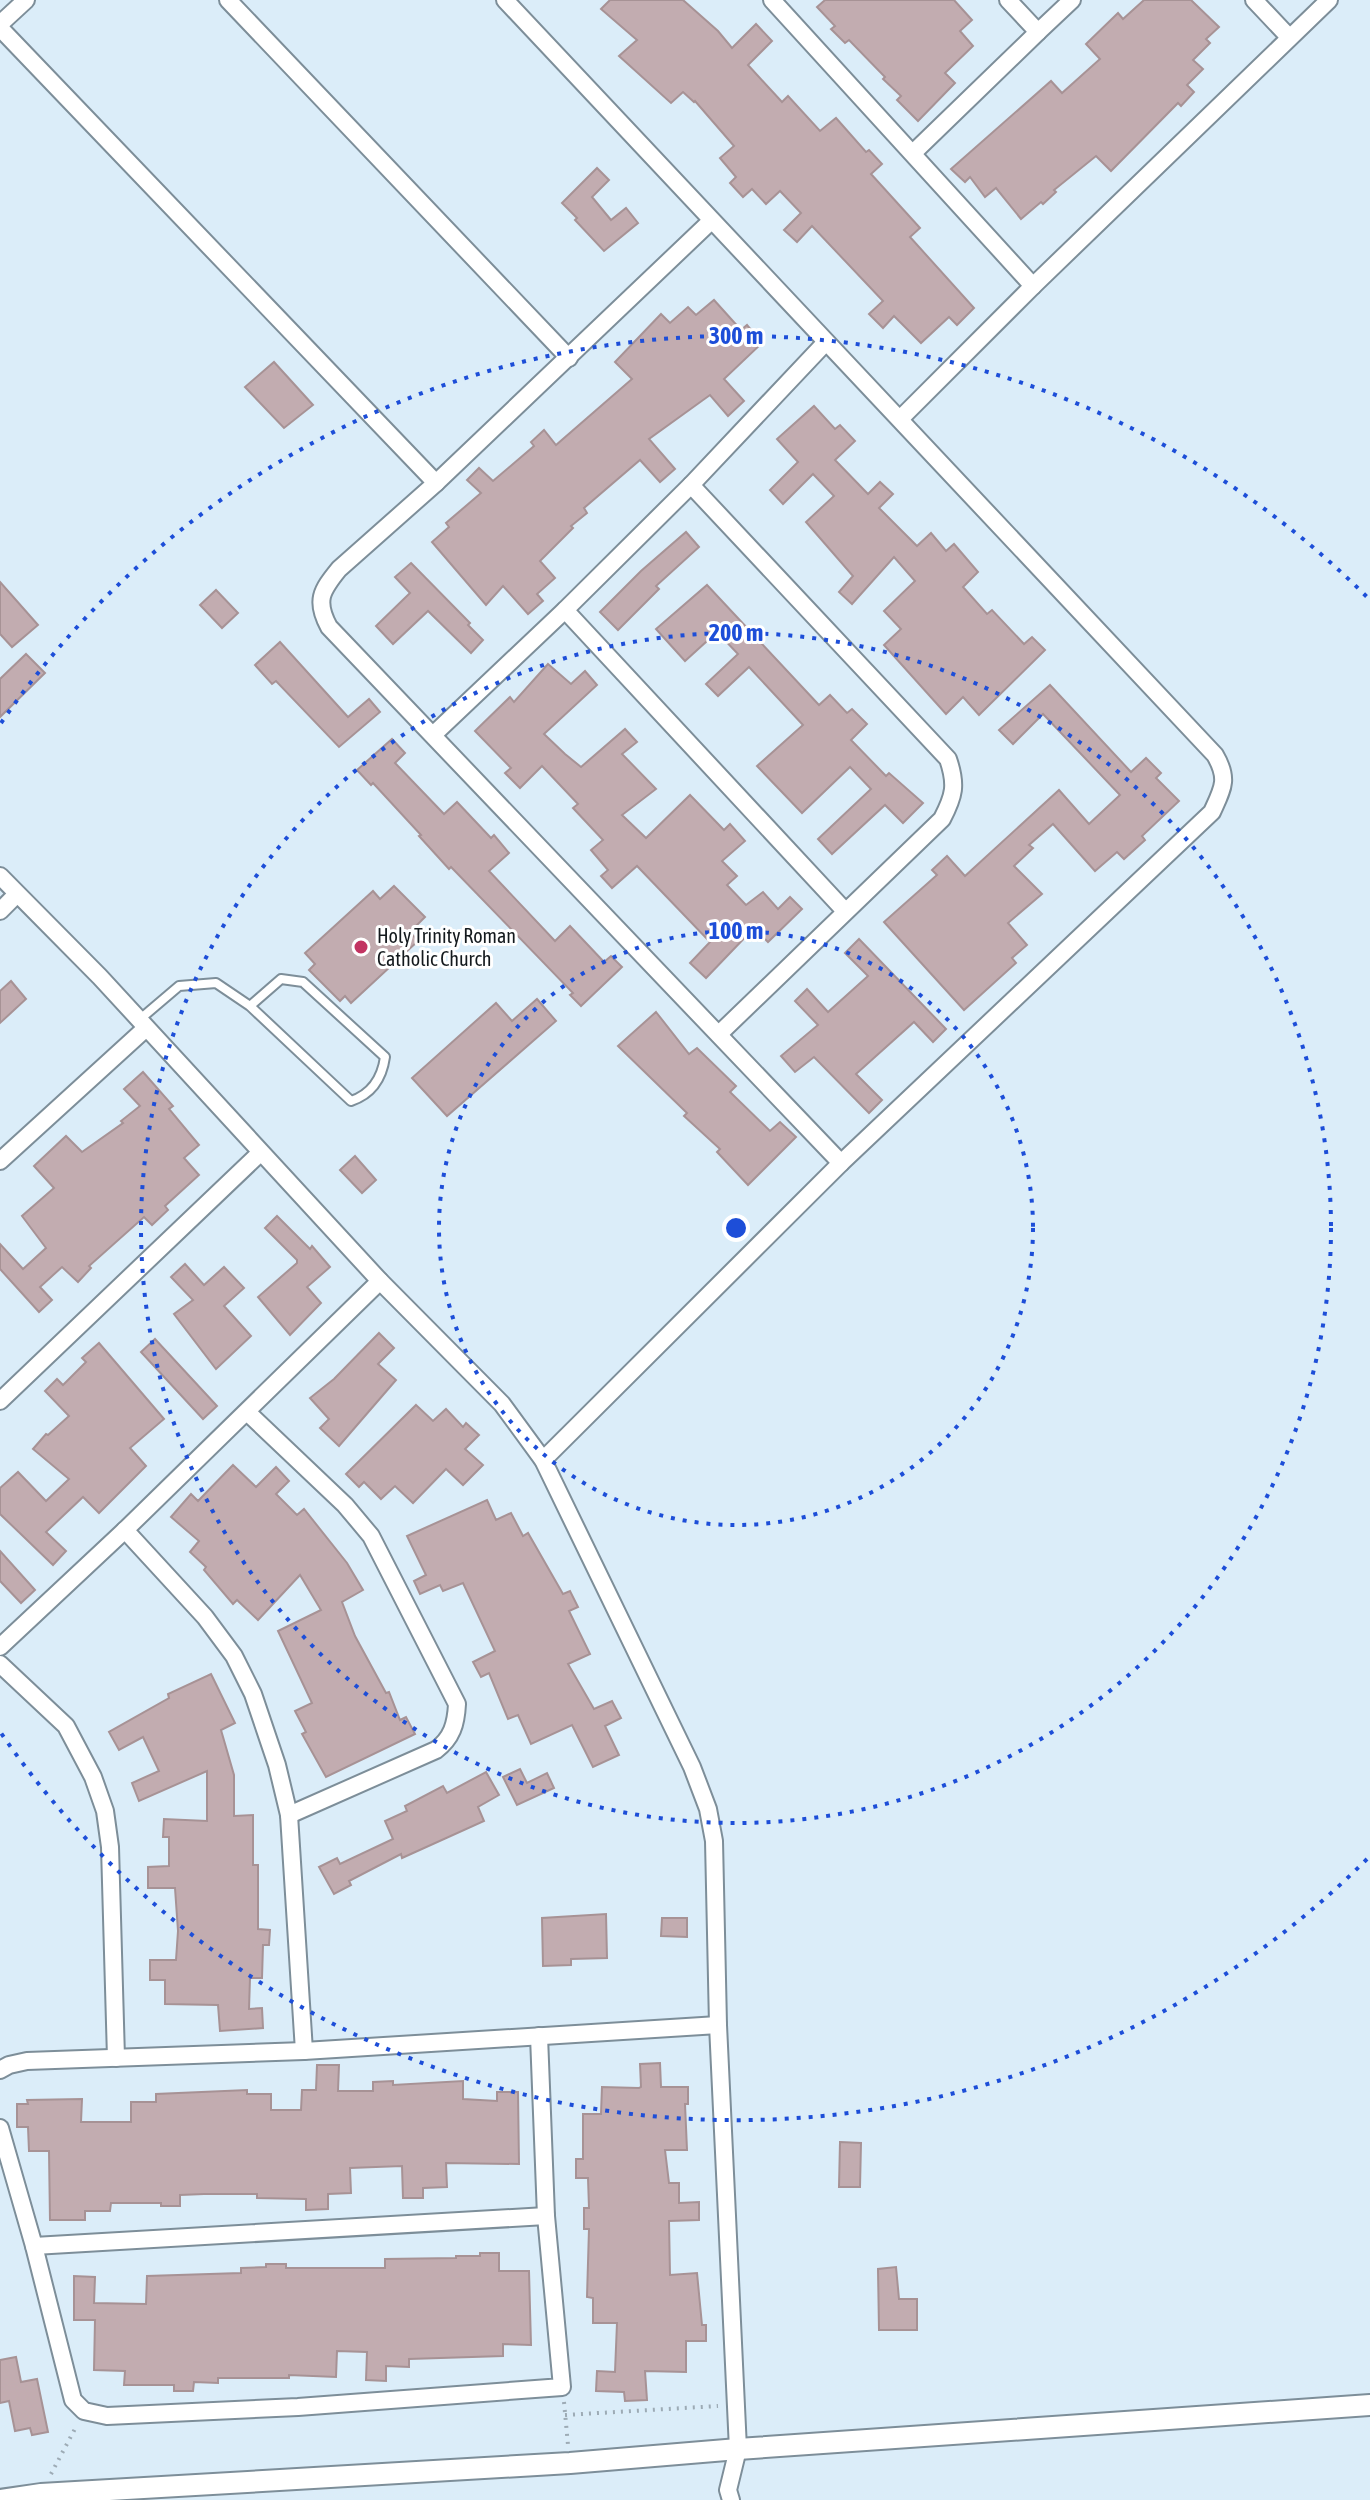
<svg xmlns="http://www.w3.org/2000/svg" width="1370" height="2500" font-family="'Asap Condensed',sans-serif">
	<rect width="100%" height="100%" fill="#dbedf9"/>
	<g fill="#c2acb0" stroke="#a79295" stroke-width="2">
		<path d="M610,0h73l35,31 14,17 24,-24 16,17 -24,24 34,37 6,-6 32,35 16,-13 30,34 3,-2 13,14 -11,10 49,54 -10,9 64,71 -17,17 -8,-8 -28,26 -27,-27 -11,12 -14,-14 14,-13 -71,-75 -15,16 -13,-12 17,-17 -21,-22 -14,13 -14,-15 -9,8 -13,-14 6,-6 -16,-19 14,-12 -39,-45 -1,1 -11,-10 -12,11 -52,-47 18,-16 -36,-31z"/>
		<path d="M825,0h129l18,20 -12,11 13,15 -28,27 10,10 -37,38 -21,-21 4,-4 -18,-17 2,-2 -36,-37 -4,3 -14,-14 4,-3 -18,-19z"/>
		<path d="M1144,0h47l28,27 -13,12 4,4 -17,17 10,9 -16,16 7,7 -13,14 -3,-3 -67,68 -15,-15 -42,34 2,2 -13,12 -2,-2 -20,17 -25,-31 -11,9 -15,-20 -5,5 -14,-13 100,-88 11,12 38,-34 -14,-15 32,-31 5,6z"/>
		<path d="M597,168l12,12 -17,17 19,23 15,-12 12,15 -34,28 -29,-31 2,-2 -15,-15z"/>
		<path d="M714,300l27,30 6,-5 15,18 -38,36 20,22 -16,15 -18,-21 -61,44 26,30 -15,13 -20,-22 -56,48 3,5 -16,13 2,2 -33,33 15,17 -18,16 6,7 -15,13 -25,-28 -17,19 -54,-63 17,-15 -3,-4 35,-30 -14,-13 12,-12 14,13 41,-35 -3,-4 13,-12 12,15 76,-66 -17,-17 46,-48 9,9 18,-16 8,8z"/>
		<path d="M274,362l39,43 -29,23 -39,-41z"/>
		<path d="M814,406l21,23 5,-4 15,16 -20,19 33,34 12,-12 13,12 -14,14 38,38 14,-13 15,18 8,-7 24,28 -15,15 24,27 5,-4 32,34 8,-7 13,13 -66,65 -16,-18 -17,17 -62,-69 17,-16 -17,-18 31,-30 -21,-24 -42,47 -13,-12 14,-16 -47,-54 28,-26 -21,-22 -30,30 -13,-14 28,-28 -21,-23z"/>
		<path d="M686,532l13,15 -43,39 3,3 -41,41 -18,-18 41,-41z"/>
		<path d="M411,563l59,60 -2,2 15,15 -12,13 -43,-42 -35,33 -17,-18 34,-33 -15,-16z"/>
		<path d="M0,582l38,43 -26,22 -12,-13z"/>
		<path d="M707,585l112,120 11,-10 17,18 5,-4 15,15 -16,16 35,36 3,-3 34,30 -20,20 -18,-18 -53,49 -14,-15 53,-50 -21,-22 -48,46 -45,-47 46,-41 -54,-58 -31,29 -12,-12 32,-30 -21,-22 -32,29 -29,-32z"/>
		<path d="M216,590l22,23 -16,15 -22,-23z"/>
		<path d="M280,642l68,75 21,-18 11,13 -41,35 -63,-66 -4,3 -17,-19z"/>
		<path d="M26,654l19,19 -45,44v-38z"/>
		<path d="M548,664l23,20 14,-13 12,14 -53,49 21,20 16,13 44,-38 12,13 -15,12 34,35 -34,26 24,23 44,-43 34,35 6,-6 15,17 -23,20 15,15 -10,9 19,20 17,-13 15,17 12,-12 12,12 -34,33 -14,-14 -48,50 -16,-15 20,-21 -73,-76 -25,22 -11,-12 7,-6 -17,-20 12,-10 -30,-32 5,-4 -36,-38 -22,22 -15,-15 6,-5 -36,-37 35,-34 4,5z"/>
		<path d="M1050,685l81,87 15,-14 15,15 -5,5 23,23 -37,35 3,4 -21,19 -7,-7 -22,19 -42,-47 -24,21 4,3 -19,18 28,28 -34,29 19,22 -15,13 4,5 -52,47 -80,-88 53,-47 -5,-5 15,-14 18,20 94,-86 30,34 31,-29 -77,-81 -30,30 -14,-14z"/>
		<path d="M392,739l13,14 -10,10 49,51 13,-12 34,36 3,-3 15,18 -20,18 66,70 15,-15 34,36 7,-6 11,11 -41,39 -11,-11 3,-2 -122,-126 -2,2 -30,-33 2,-1 -48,-52 -2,2 -14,-15z"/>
		<path d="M394,886l31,31 -15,15 8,9 -67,62 -6,-7 -5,5 -31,-31 6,-6 -10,-11 68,-62 7,8z"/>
		<path d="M859,939l87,90 -13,13 -19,-20 -58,52 26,26 -13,13 -55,-56 -19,15 -14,-16 37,-31 -23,-24 12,-12 21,23 40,-36 -23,-23z"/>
		<path d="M11,981l15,18 -26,24v-32z"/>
		<path d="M537,999l19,22 -109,95 -35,-38 84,-75 16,18z"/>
		<path d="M656,1012l33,42 8,-6 39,38 -6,6 40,39 10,-9 16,15 -48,48 -31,-33 3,-3 -36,-33 3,-3 -69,-67z"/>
		<path d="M143,1072l30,34 -4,3 30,36 -15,13 15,17 -34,31 3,4 -16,15 -8,-8 -55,49 2,2 -13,14 -16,-15 -22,20 12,13 -13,12 -39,-43v-25l23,25 23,-21 -24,-32 32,-28 -20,-22 32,-30 16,16 41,-29 -2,-2 19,-15 -16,-17z"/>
		<path d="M355,1156l21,24 -14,13 -22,-23z"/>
		<path d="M277,1216l33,33 2,-3 18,21 -23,20 14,16 -31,32 -32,-38 39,-34v-3l-32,-32z"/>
		<path d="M185,1264l19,21 20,-18 20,21 -20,18 27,30 -35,33 -42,-55 19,-14 -22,-23z"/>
		<path d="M379,1333l15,15 -16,16 18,16 -57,66 -19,-18 9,-9 -19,-21 24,-19z"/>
		<path d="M155,1339l62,67 -14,13 -62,-67z"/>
		<path d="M99,1343l65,76 -34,29 16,18 -47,47 -16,-16 -37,35 20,19 -13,14 -53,-51v-26l18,-16 28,29 23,-22 -36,-30 13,-15 2,1 21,-19 -24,-25 12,-12 6,6 23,-23 -4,-4z"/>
		<path d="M416,1405l17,16 13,-12 17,18 3,-4 13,12 -14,14 18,16 -20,20 -17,-16 -33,34 -18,-17 -14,13 -17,-17 -5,5 -13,-13z"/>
		<path d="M233,1465l23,22 20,-20 13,14 -13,13 21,21 7,-6 43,54 16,27 -21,12 13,34 31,57 3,-1 11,28 6,-3 9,17 -89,43 -24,-43 4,-2 -11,-21 17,-8 -34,-72 43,-21 -21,-35 -42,45 -21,-20 -4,4 -29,-34 2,-3 -16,-15 9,-11 -28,-24 20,-23 7,7z"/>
		<path d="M487,1500l9,20 15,-7 12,23 5,-3 35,61 7,-3 8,16 -9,4 21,43 -22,10 26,45 18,-8 9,17 -16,8 14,29 -26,12 -21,-42 -41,19 -13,-29 -10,4 -19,-46 -8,4 -8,-15 22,-11 -32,-68 -20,8 -3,-6 -20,9 -6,-13 12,-6 -19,-39z"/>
		<path d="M0,1551l35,39 -14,13 -21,-22z"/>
		<path d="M211,1674l24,49 -14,7 13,45v41l19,-1v50h5v64l12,1 -1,15h-6l-1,33h-12l-1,31 13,-1 1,20 -43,3 -2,-26 -53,-1v-24h-15v-20h26l2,-29 -3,-43h-27v-21l21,-1v-29h-6l1,-18 43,2v-50l-68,30 -7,-18 27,-12 -16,-34 -24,13 -10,-18 60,-34 -1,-4z"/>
		<path d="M520,1769l7,14 20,-10 7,15 -37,17 -14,-28z"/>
		<path d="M486,1772l13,23 -21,12 6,14 -82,37 -1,-4 -52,27 2,4 -17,9 -15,-27 18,-9 3,6 53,-25 -8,-18 22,-10 -2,-5 38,-20 4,7z"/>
		<path d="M606,1914l1,44 -36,1v6l-28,1 -1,-48z"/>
		<path d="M662,1918h25v19l-26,-1z"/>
		<path d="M660,2063l1,24h27v17h-3l2,46h-22l4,33h10v20l20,-1v18l-30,1 1,54 27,-2 5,52h4v16h-20v31l-41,-1 2,29 -22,1 -1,-9 -28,-1 1,-20 18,1 2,-49h-24v-25l-6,-1 2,-68h-5v-21h5l-1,-30h-12v-19h7v-45h18l1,-27 37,1 2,-1 -1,-23z"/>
		<path d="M317,2065h22l-1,26h35v-9l20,-1v4l70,-4v18l34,2v-9h21l1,72 -73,-1 1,24 -24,1v10h-20l-1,-32 -52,2 1,25 -23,1v15l-22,1v-11l-49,-1v-4h-53l-24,1v11h-19v-3h-50l-1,8h-25v9h-35l-1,-69h-20l-1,-24h-11v-23h11l-1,-4 55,-1 -1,23h50v-20h25v-8l91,-4v4h24v16h30l1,-20h14z"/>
		<path d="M840,2142l21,1 -1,44h-21z"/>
		<path d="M480,2253h19v18h30l2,74 -28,-1v12l-94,3v8l-23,-1v15l-20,-1 1,-28 -30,-1 -1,26 -47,-2v3h-71v5l-24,-1 -1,9h-19v-6h-50l1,-14 -31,-1 1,-50h-21v-44l21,1 -1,26 52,1 1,-28 94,-3v-5l25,-1v-3h20v4h99v-9l71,-1v-2h24z"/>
		<path d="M896,2267l3,32h18v31h-38l-1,-61z"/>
		<path d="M16,2357l5,25 16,-3 11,53 -16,3 -2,-7 -15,3 -6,-30 -9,2v-43z"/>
	</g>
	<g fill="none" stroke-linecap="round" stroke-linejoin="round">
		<defs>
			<path id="service" d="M139,1020l40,-34 37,-3 34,23 101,95c21,-7 31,-23 34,-44l-82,-75 -22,-3 -31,27"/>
			<g id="minor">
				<path d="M228,0l341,358"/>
				<path d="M505,0l710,755c14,24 8,33 -3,57l-371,351 -298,297"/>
				<path d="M772,0l261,286"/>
				<path d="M1008,0l30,32 34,-32"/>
				<path d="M1254,0l35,37"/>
				<path d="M0,24l26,-24"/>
				<path d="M0,28l436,455 275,-262"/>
				<path d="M913,153l125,-121"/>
				<path d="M900,419l133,-133 296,-286"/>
				<path d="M436,483l-97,86c-18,22 -24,32 -10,58l512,536"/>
				<path d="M691,485l257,274c9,26 6,37 -6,60l-223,215"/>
				<path d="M565,610l280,301"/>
				<path d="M433,735l132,-125 126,-125 135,-143"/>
				<path d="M0,876l100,101 280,304 122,123 41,56 149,307 16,42 6,32 4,184 20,424 -10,41 3,10"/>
				<path d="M0,911l17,-17"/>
				<path d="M0,1161l145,-132"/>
				<path d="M0,1401l260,-248"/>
				<path d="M247,1412l98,93 26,31 86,168c-1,20 -5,34 -21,46l-147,65"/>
				<path d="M125,1530l80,87 29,39 19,38 24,71 12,50 15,236"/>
				<path d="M0,1647l125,-117 255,-249"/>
				<path d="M0,1664l66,62 27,51 12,34 5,36 6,211"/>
				<path d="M0,2070l9,-5 18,-4 277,-10 414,-26"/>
				<path d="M0,2128l34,118 39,154 11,11 23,5 191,-9 264,-20 -16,-171 -7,-180"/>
				<path d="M34,2246l512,-30"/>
			</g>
			<path id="tertiary" d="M0,2500l41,-6 529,-31 168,-14 632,-44"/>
		</defs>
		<use href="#service" stroke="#7d8e99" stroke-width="12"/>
		<use href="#minor" stroke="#7d8e99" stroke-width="20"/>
		<use href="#tertiary" stroke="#7d8e99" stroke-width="24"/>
		<g stroke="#9dabb5" stroke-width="4" stroke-dasharray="2 6" stroke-linecap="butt">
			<path d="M564,2402l4,43"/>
			<path d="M565,2415l153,-9"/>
			<path d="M51,2474l26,-49"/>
		</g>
		<use href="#service" stroke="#fff" stroke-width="8"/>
		<use href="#minor" stroke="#fff" stroke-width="16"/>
		<use href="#tertiary" stroke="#fff" stroke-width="20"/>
	</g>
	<g fill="none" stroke="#1d4ed8" stroke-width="4" stroke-dasharray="4 8">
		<circle cx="736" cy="1228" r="297"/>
		<circle cx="736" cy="1228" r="595"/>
		<path d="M1367 1859A892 892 0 0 1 1 1733M1 723A892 892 0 0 1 1367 597"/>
	</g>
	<circle fill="#c23462" stroke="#fff" stroke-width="3" cx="361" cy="947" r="8"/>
	<g text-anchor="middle" stroke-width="6" stroke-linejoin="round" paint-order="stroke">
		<g font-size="20" fill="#13191d" stroke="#fff" text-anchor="start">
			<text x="377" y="943">Holy Trinity Roman<tspan x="377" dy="23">Catholic Church</tspan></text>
		</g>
	</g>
	<circle cx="736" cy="1228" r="12" fill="#1d4ed8" stroke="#fff" stroke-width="4"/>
	<g font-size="24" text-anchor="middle" font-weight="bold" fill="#1d4ed8" stroke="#fff" stroke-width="6" stroke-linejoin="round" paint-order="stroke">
		<text x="736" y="344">300 m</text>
		<text x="736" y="641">200 m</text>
		<text x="736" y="939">100 m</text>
	</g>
</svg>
